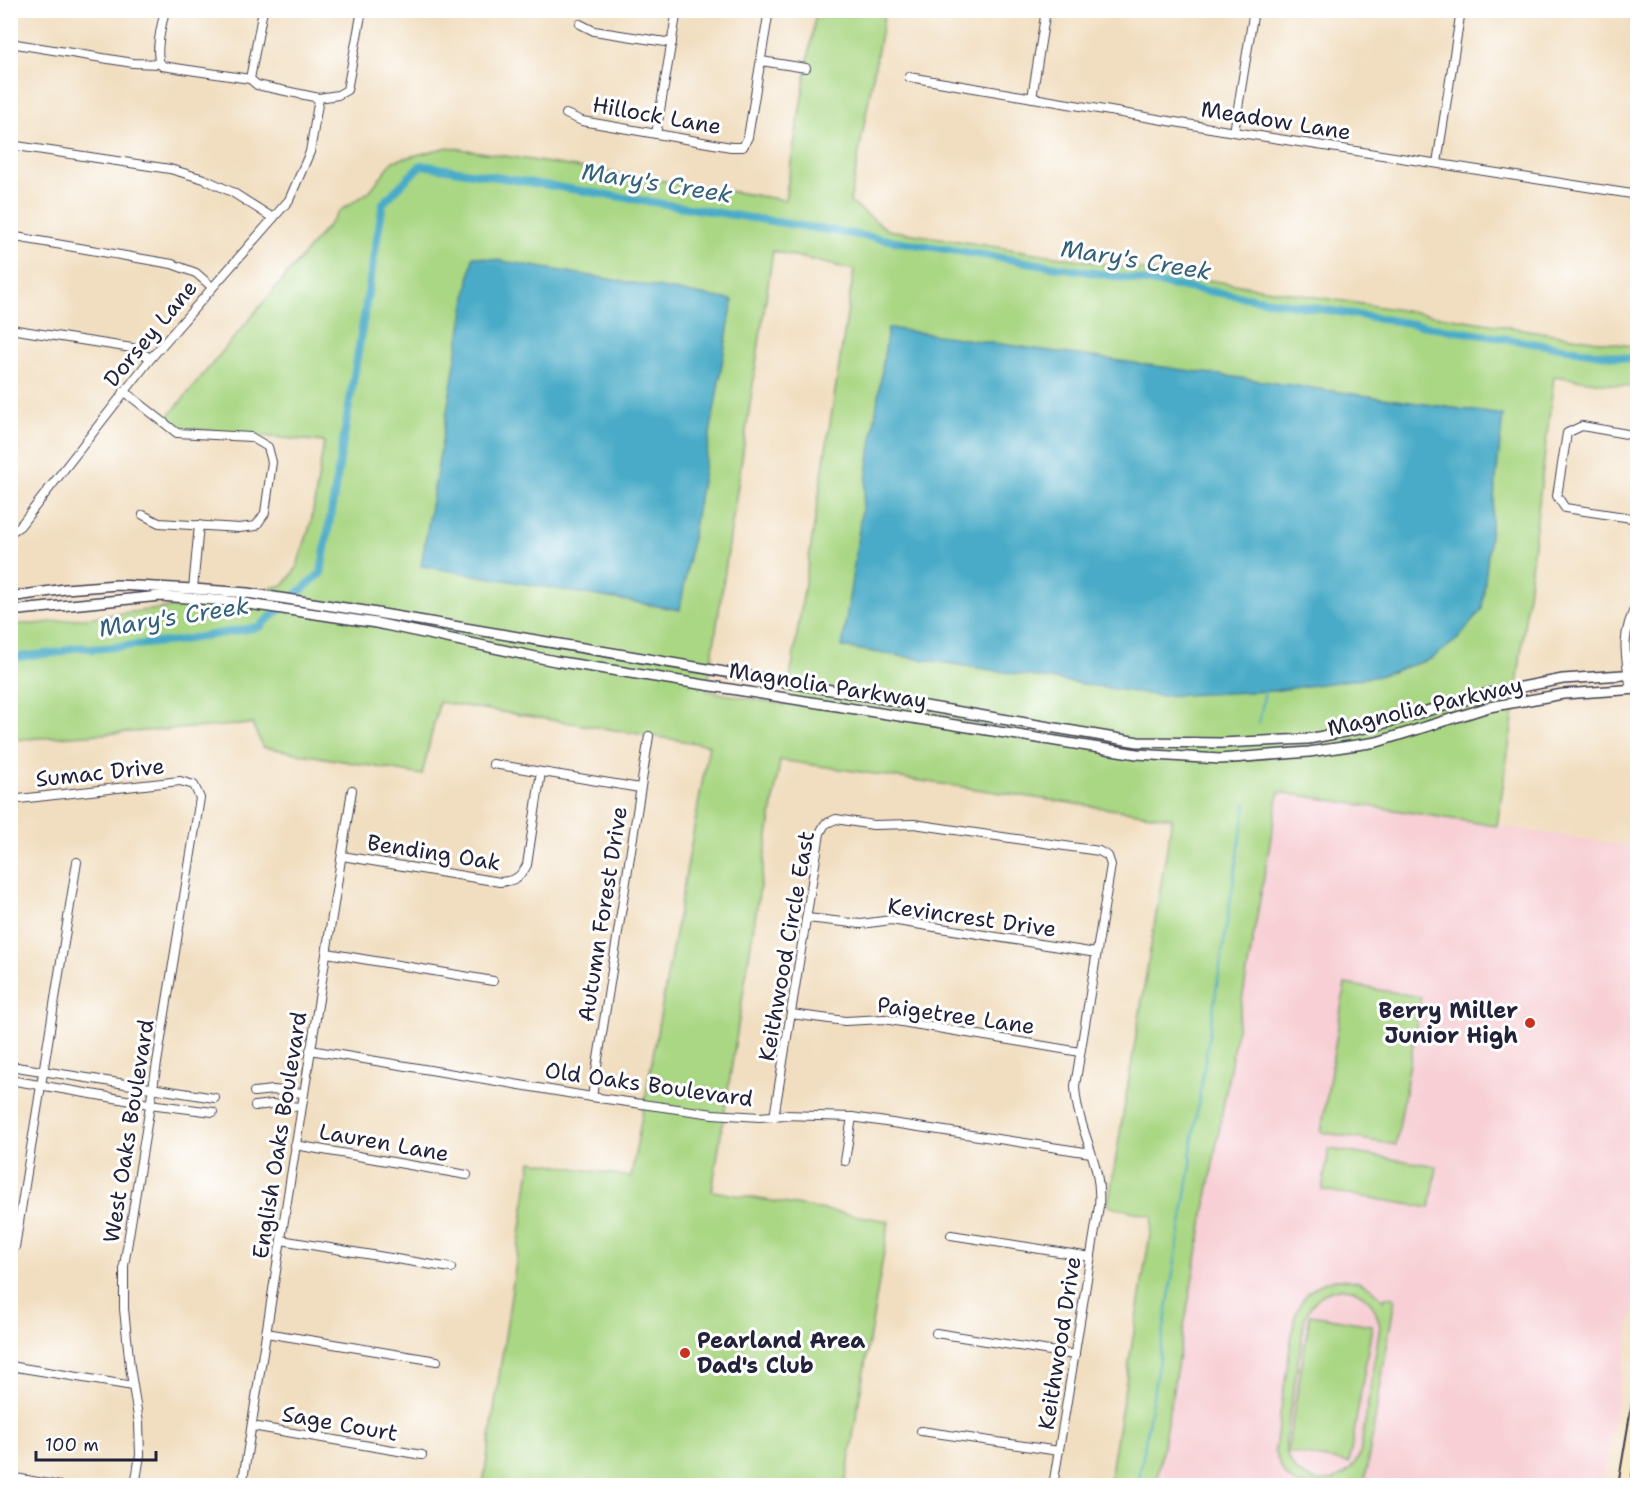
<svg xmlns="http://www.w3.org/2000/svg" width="1648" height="1496" font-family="'Shantell Sans',sans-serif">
	<rect width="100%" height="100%" fill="#fff"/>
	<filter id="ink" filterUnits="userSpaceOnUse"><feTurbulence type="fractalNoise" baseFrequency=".0167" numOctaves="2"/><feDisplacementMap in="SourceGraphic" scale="12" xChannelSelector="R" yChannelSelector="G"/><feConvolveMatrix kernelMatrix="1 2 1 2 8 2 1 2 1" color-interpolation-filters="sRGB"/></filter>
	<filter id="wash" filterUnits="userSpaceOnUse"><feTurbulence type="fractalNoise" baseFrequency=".008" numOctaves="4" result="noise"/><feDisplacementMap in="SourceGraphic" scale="24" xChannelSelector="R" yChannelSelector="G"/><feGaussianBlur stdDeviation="1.35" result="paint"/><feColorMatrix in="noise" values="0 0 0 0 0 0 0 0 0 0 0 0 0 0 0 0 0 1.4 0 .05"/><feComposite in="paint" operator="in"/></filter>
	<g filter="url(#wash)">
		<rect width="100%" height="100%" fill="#f1dec0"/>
		<path fill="#f7cfd4" d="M1279,792l358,55v441l-34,197 -447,1z"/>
		<g fill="#aad784" stroke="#667c60" stroke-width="1.5" fill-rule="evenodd">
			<path d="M816,11h69l-35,191 38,28 749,117v41l-83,-12 -40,336 -17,114 -218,-34 -123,693h-47l44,-269 -45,-10 64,-388 -392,-58 -68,431 177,30 -44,264h-362l48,-324 100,16 78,-432 -270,-43 -17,73 -159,-28 -11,-23 -241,16v-116h24l155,-19 94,-20 12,-16 15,-46 13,-81 -143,-14 -15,-9 175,-209 28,-18 24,-31 55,-14 337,53zM773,251l81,19 -68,435 -79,-14z"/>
			<path d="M1345,984l76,13 -25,148 -75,-13z"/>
			<path d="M1329,1149l108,17 -7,42 -108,-18z"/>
			<path d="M1336,1279c21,0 35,6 48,22l1,-4 10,1 -31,187h-9v-4l-7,4h-50l-10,-7 -8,-11 -5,-18 19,-128c5,-24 19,-37 42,-42zM1346,1288c21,4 29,17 34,38l-20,128c-2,4 -4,9 -7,12 -24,30 -72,12 -67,-29l19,-119c7,-19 20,-28 41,-30z"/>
			<path d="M1310,1315l62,10 -23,138 -62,-11z"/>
		</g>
		<g fill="#48abc7" stroke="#356681" stroke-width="1.5">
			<path d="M473,256l260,44 -53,310 -259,-44z"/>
			<path d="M888,328l615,87 -21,194 -24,30 -27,20 -52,17 -107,15 -112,5 -318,-49z"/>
		</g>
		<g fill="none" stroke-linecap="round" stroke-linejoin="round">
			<g stroke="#48abc7" stroke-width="2">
				<path d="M1259,723l6,-32"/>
				<path d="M1138,1486l54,-328 -2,-2 56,-354"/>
			</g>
			<path stroke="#48abc7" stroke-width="8" d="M10,658l52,-6c8,-5 21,-5 31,-3l84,-8 82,-14 62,-54 62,-370 38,-38 1217,195"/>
		</g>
	</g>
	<g filter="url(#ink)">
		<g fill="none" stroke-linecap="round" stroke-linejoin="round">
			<defs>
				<g id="minor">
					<path d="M165,10c-3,14 -12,46 -3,56l88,13"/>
					<path d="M263,10l-13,69 7,6 62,13"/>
					<path d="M580,24l14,7 78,12"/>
					<path d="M10,43l123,20 28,1"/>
					<path d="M761,61l45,7"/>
					<path d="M909,77l325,55 404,63"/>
					<path d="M1032,98l14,-88"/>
					<path d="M566,114l16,7 149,26h12l5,-10 21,-127"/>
					<path d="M1234,132l20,-122"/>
					<path d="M656,134l21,-124"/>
					<path d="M10,145l160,24 34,10 28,13 41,26"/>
					<path d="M1437,163l24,-153"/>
					<path d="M1636,195l2,-12"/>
					<path d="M10,236l162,28 24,9 16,14"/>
					<path d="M10,329l122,19 19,10"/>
					<path d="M124,391l53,42 74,4 17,10 4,15 -7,51 -9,13 -17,2 -80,-5 -16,-8"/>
					<path d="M1638,436l-56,-10 -15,7 -10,63 8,12 73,11"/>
					<path d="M10,533l10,-7 131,-168 138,-158 21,-48 9,-54 19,-3 9,-5 15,-80"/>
					<path d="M193,589l6,-64"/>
					<path d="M1631,689c-6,-34 -11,-55 7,-87"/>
					<path d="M493,764l147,24"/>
					<path d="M10,800l170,-19 14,4 6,13 -76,468v43l6,58 9,56 1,32 -5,31"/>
					<path d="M342,856l158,26c14,-1 20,-4 27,-17l14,-93"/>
					<path d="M807,918l54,6 30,-4 205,33"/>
					<path d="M327,953l166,28"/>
					<path d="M791,1014l54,7 39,-2 196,33"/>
					<path d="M310,1050l282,47 121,17 47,3 24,-2 68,2 239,36"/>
					<path d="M10,1066l205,32"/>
					<path d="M10,1080l139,24 64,8"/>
					<path d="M254,1092l19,-2 30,3"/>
					<path d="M592,1097l57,-361"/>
					<path d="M255,1106l17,-2 28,3"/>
					<path d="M774,1117l46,-284 5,-9 11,-5 37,6 41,-1 185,27 9,5 3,9 -36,221c2,45 28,76 24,120l-46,280"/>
					<path d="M295,1145l172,30"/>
					<path d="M845,1161l7,-44"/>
					<path d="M951,1235l140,22"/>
					<path d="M281,1240l170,28"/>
					<path d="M15,1247l62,-385"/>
					<path d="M266,1333l171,28"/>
					<path d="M936,1333l139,22"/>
					<path d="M10,1366l123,20"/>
					<path d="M252,1426l170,29"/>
					<path d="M921,1431l138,20"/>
					<path d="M10,1477l50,9"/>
					<path d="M242,1486l110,-696"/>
				</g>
				<g id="tertiary">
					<path d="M10,597l55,-8 52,-4 76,4 54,4 118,18 773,131 83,1 87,-4 67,-13 110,-32 78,-15 75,-5"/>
					<path d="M10,611l150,-15 69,5 147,22 179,38 582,93 83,5 89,-7 68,-10 112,-35 74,-13 75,-5"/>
				</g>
				<path id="secondary" d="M1624,1486l14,-83"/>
			</defs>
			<use href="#minor" stroke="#413e4f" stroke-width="10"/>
			<use href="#tertiary" stroke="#413e4f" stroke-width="12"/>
			<use href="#secondary" stroke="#413e4f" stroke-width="14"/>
			<use href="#minor" stroke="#fff" stroke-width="8"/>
			<use href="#tertiary" stroke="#fff" stroke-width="9"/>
			<use href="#secondary" stroke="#f8e8c3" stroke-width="10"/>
		</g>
	</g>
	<g fill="#c8321e" stroke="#fff" stroke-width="2">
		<circle cx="1530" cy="1023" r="6"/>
		<circle cx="685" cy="1353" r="6"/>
	</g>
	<g text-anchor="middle" stroke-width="6" stroke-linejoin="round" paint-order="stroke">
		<g font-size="22" fill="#22223b" stroke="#fff">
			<text transform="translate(657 115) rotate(10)" y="8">Hillock Lane</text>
			<text transform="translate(1276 120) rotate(9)" y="8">Meadow Lane</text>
			<text transform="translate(150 333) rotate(-50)" y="8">Dorsey Lane</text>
			<text transform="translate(828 685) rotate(9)" y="8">Magnolia Parkway</text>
			<text transform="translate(1425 706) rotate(-13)" y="8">Magnolia Parkway</text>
			<text transform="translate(100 772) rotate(-6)" y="8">Sumac Drive</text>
			<text transform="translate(434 852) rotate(9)" y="8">Bending Oak</text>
			<text transform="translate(602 914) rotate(-81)" y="8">Autumn Forest Drive</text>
			<text transform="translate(972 917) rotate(8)" y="8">Kevincrest Drive</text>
			<text transform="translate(786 946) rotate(-80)" y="8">Keithwood Circle East</text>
			<text transform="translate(956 1015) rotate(8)" y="8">Paigetree Lane</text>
			<text transform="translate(649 1084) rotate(8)" y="8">Old Oaks Boulevard</text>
			<text transform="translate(128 1131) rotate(-81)" y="8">West Oaks Boulevard</text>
			<text transform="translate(279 1135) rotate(-81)" y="8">English Oaks Boulevard</text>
			<text transform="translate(384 1142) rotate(10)" y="8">Lauren Lane</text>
			<text transform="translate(1059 1343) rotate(-81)" y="8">Keithwood Drive</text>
			<text transform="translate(340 1423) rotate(10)" y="8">Sage Court</text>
		</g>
		<g font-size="22" font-weight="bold" fill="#22223b" stroke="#fff" text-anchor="end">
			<text x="1518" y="1018">Berry Miller<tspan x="1518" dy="25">Junior High</tspan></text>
			<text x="697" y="1348" text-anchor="start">Pearland Area<tspan x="697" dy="25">Dad's Club</tspan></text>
		</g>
		<g font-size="24" font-style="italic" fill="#33607a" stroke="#fff">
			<text transform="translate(657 183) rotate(9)" y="8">Mary's Creek</text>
			<text transform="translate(1136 260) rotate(9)" y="8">Mary's Creek</text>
			<text transform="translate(174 617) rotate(-9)" y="8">Mary's Creek</text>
		</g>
	</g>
	<rect width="1648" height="1496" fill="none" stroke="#fff" stroke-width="36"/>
	<path d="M36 1451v9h120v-9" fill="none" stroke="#22223b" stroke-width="3"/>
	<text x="45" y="1451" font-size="18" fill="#22223b" stroke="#ffffff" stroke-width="4.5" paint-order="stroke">100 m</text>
</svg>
